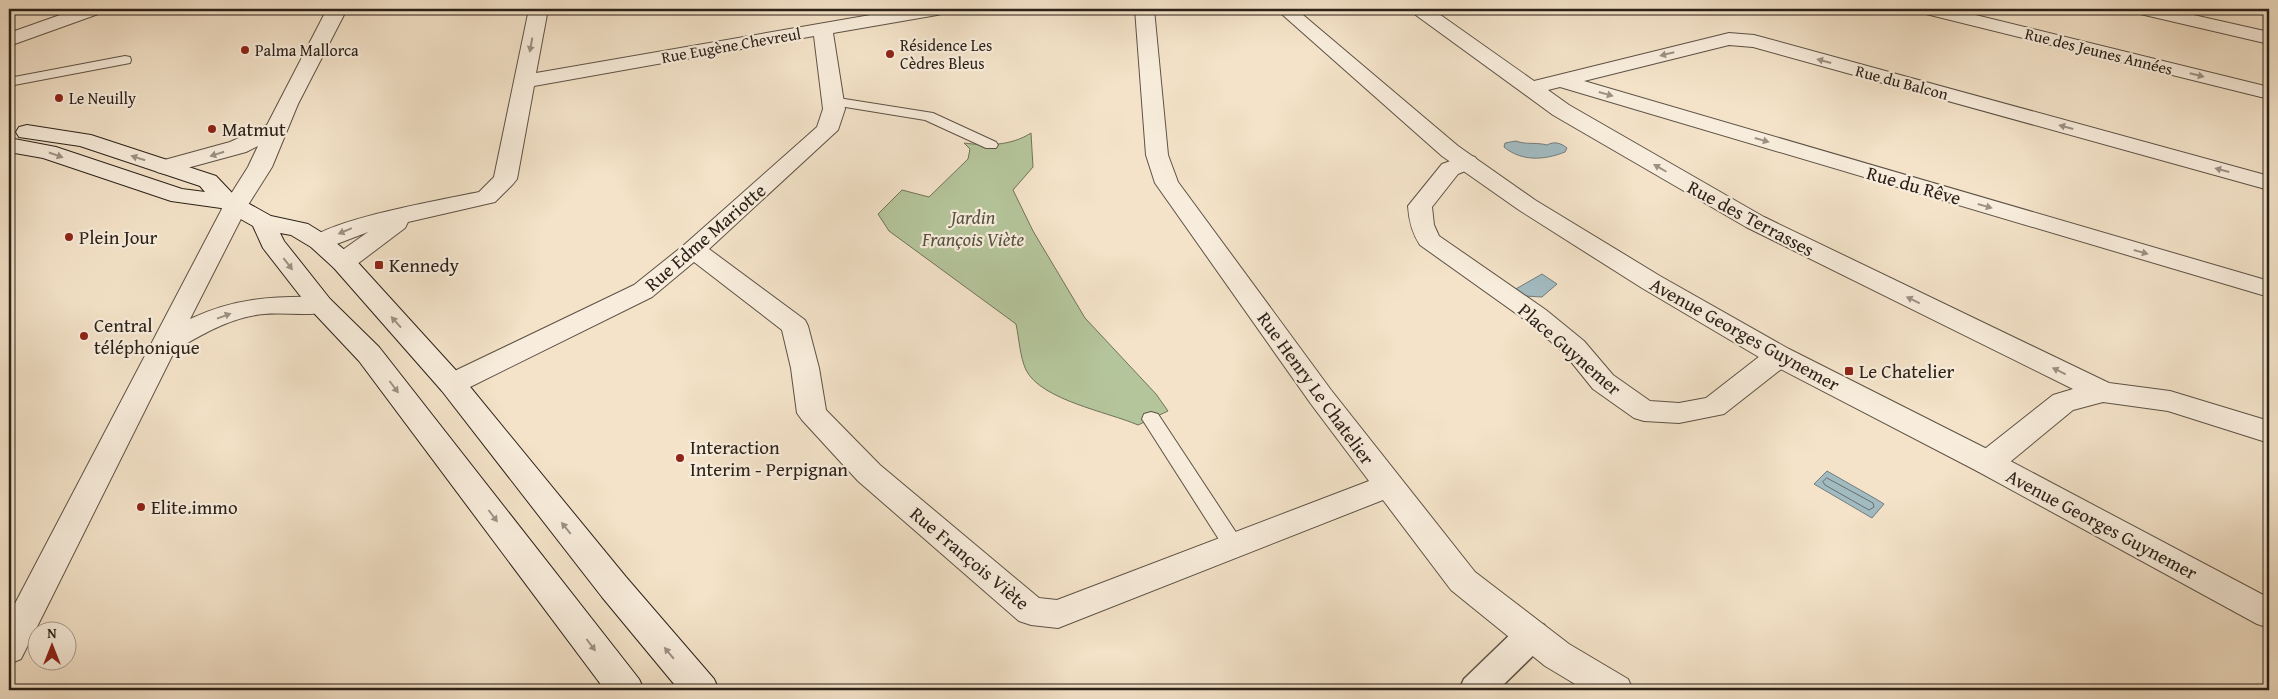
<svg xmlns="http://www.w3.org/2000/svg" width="2278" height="699" font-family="'Gentium Book Plus',serif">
	<rect width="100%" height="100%" fill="#f4e3c9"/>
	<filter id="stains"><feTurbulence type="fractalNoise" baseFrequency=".004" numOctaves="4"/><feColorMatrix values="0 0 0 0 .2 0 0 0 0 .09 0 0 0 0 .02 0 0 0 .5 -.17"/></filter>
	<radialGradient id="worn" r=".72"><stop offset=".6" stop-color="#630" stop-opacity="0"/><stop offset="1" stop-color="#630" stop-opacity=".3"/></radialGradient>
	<path fill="#b5c59b" stroke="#70735a" d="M1031,133l2,34 -20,23 20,41 52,87 71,76 12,17 -30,14c-30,-13 -97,-25 -112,-55 -6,-13 -7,-32 -10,-46l-127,-93 -11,-17 24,-24 27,7 39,-38 2,-10 -6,-6c22,3 47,3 67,-10z"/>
	<g fill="#a2bbc1" stroke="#727d7e">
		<path d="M1516,141c10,4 20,1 31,4 7,-4 14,-2 20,3l-2,4c-20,8 -43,10 -61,-5l1,-4z"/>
		<path d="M1542,274l15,10 -15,13 -17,-1 -11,-6z"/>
		<path d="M1827,471l49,28 8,5 -12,14 -58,-34z"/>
	</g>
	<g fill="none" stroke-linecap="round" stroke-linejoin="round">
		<path stroke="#666e6d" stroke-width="1" d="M1827,478l46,25 1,4 -5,3 -44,-25 -2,-3z"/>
		<defs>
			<g id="service">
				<path d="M125,56l5,1 1,3 -1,3 -121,23v-8z"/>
				<path d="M832,97l101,16 63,29 2,3 -2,3h-10l-61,-28 -98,-16 -2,-3 2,-3z"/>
				<path d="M1151,412l7,2 83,126 3,6 -3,6 -7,2 -7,-2 -85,-133 2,-5z"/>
			</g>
			<path id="pedestrian" d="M1532,621l12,4 4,10 -4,10 -46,45h-39l5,-11 56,-54z"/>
			<g id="minor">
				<path d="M77,9h27l-3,4 -92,33v-13z"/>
				<path d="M327,9h20l-49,95 -26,63 -24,38 -58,114c45,-21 82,-23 131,-22l9,2 4,6 -4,6c-21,6 -44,1 -66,3 -33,3 -61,20 -89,36l-154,309 -12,5v-49l215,-410 24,-38 10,-21 -12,6 -81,22 -8,-2 -4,-5 4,-5 73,-20 37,-17z"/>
				<path d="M529,9h19l-12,64 369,-64h41l-2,4 -7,2 -104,18 12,76 -7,21 -129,119 96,71 3,6 11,42 7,42 54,55 159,133 18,2 312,-119 -58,-77 -156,-221 -9,-28 -11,-146h19l14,146 10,27 153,208 144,182 94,72 59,35 5,11h-48l-40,-24 -94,-76 -68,-90 -325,128 -27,-3 -12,-4 -161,-140 -56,-61 -5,-7 -6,-45 -9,-38 -88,-68 -42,35 -190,94 -10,3 -10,-3 -4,-7 4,-7 192,-92 50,-40 133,-118 6,-18 -9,-73 -280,50 -17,93 -4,5 -18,18 -87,20 -3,6 -53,40 -9,2 -9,-2 -4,-6 4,-6 34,-24 -39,15 -9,3 -9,-3 -3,-5c15,-22 139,-43 171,-50l15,-15z"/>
				<path d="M1410,9h22l102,72 195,-48 25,2 515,141v14l-516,-143 -24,-2 -145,36 685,200v16l-709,-210 -12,3 21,15 195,112 345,166 61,8 99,30v22l-101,-32 -65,-9 -30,8 -74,61 -11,3 -11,-3 -4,-8 4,-8 76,-60 20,-6 -327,-162 -193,-112 -140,-102z"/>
				<path d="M1919,9h32l318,78v12l-347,-86z"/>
				<path d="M2133,9h34l102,23v12l-133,-31z"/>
				<path d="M1467,155l8,2 3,5 -3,5 -17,7 -26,33 2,18 5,11 107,74 38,31 29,34 37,26 29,2 27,-5 63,-49 10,-2 10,2 4,7 -4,7 -65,51 -45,9 -35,-2 -10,-3 -41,-29 -29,-36 -36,-31 -108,-77c-8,-12 -11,-24 -12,-39l34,-42z"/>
			</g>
			<path id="tertiary" d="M1276,9h20l162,137 77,54 125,76 129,73 210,106 270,143v30l-12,-4 -280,-153 -208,-108 -127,-75 -123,-78 -77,-54z"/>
			<path id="secondary" d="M27,125l64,10 125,41 19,20 36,20 37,8 21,13 23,19 110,121 164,200 88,102 5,11h-40l-77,-93 -160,-206 -108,-123 -23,-21 -20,-12 -11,-2 4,8 46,58 49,48 260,332 5,11h-39l-246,-329 -47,-50 -49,-63 -10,-22 -32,-18 -50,-7 -128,-43 -34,-6v-14l47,9 126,42 23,3 -5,-6 -120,-40 -61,-9 -3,-5 3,-5z"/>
		</defs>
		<use href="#service" stroke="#5d5245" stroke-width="2"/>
		<use href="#pedestrian" stroke="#5d5245" stroke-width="3"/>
		<use href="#minor" stroke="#5d5245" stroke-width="2"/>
		<use href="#tertiary" stroke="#5d5245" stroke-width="2"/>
		<use href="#secondary" stroke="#2b2119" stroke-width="2"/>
		<use href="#service" fill="#f8eddc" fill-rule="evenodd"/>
		<use href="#pedestrian" fill="#f8eddc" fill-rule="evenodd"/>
		<use href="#minor" fill="#f8eddc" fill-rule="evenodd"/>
		<use href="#tertiary" fill="#f8eddc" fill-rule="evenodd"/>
		<use href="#secondary" fill="#f8eddc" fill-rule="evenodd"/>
	</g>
	<defs><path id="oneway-solid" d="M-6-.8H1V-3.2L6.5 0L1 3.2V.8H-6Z" transform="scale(1.25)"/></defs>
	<g fill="#9c9184">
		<use href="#oneway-solid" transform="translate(531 45) rotate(100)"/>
		<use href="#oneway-solid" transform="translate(1667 54) rotate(166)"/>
		<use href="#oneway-solid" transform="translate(1824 61) rotate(-165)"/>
		<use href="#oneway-solid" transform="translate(2197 75) rotate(14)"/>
		<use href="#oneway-solid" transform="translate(1606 94) rotate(16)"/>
		<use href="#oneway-solid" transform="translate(2066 127) rotate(-165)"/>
		<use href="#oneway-solid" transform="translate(1762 140) rotate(16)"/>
		<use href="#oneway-solid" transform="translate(217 154) rotate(163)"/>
		<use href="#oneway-solid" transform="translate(56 155) rotate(19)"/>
		<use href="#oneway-solid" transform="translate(138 158) rotate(-162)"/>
		<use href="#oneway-solid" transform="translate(1660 168) rotate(-150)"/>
		<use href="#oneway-solid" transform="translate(2222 170) rotate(-165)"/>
		<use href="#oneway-solid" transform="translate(1985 206) rotate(16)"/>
		<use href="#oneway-solid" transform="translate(345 231) rotate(157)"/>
		<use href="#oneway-solid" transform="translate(2141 252) rotate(16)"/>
		<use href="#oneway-solid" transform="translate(288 264) rotate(52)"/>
		<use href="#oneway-solid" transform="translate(1913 300) rotate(-154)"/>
		<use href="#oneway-solid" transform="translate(224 316) rotate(-20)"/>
		<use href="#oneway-solid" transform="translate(396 322) rotate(-132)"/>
		<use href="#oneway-solid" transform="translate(2059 371) rotate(-154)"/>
		<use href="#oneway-solid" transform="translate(394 387) rotate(53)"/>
		<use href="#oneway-solid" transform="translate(493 516) rotate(53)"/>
		<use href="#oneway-solid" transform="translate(566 528) rotate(-129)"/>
		<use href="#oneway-solid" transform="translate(591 645) rotate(53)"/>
		<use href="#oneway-solid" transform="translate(669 653) rotate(-130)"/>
	</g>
	<g fill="#8f2418" stroke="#f8eddc" stroke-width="2">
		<circle cx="245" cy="50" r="5"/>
		<circle cx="890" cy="54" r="5"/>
		<circle cx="59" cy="98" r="5"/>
		<circle cx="212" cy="129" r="5"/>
		<circle cx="69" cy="237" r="5"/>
		<rect x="374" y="260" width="10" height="10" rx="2.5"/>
		<circle cx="84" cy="336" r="5"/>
		<rect x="1844" y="366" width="10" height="10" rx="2.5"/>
		<circle cx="680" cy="458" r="5"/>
		<circle cx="141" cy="507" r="5"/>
	</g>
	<g text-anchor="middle" stroke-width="4.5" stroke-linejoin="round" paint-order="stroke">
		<g font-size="16" fill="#2b2119" stroke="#f8eddc">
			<text transform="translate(731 45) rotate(-10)" y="6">Rue Eugène Chevreul</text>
			<text transform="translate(2099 51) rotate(14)" y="6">Rue des Jeunes Années</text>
			<text transform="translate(1902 82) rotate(15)" y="6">Rue du Balcon</text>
		</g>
		<g font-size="16" fill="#2b2119" stroke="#f8eddc" text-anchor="start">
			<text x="900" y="51">Résidence Les<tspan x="900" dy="18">Cèdres Bleus</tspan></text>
			<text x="255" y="56">Palma Mallorca</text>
			<text x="69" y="104">Le Neuilly</text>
		</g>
		<g font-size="19" fill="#2b2119" stroke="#f8eddc" text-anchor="start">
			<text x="222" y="136">Matmut</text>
			<text x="79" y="244">Plein Jour</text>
			<text x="389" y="272">Kennedy</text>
			<text x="94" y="332">Central<tspan x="94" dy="22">téléphonique</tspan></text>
			<text x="1859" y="378">Le Chatelier</text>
			<text x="690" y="454">Interaction<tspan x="690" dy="22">Interim - Perpignan</tspan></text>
			<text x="151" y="514">Elite.immo</text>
		</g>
		<g font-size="19" fill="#2b2119" stroke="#f8eddc">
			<text transform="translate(1914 185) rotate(16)" y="7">Rue du Rêve</text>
			<text transform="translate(1751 218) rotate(28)" y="7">Rue des Terrasses</text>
			<text transform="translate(705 237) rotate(-41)" y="7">Rue Edme Mariotte</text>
			<text transform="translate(1745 334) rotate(29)" y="7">Avenue Georges Guynemer</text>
			<text transform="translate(1570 349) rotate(41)" y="7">Place Guynemer</text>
			<text transform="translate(1316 388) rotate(54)" y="7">Rue Henry Le Chatelier</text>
			<text transform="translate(2102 524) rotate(28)" y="7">Avenue Georges Guynemer</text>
			<text transform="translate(970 558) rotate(40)" y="7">Rue François Viète</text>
		</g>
		<g font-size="19" font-style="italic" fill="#545240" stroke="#f8eddc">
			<text x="973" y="224">Jardin<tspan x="973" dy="22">François Viète</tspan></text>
		</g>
	</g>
	<rect width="2278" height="699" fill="none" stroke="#f4e3c9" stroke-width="30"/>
	<rect x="10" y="10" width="2258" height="679" fill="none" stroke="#2b2119" stroke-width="2.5"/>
	<rect x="15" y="15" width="2248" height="669" fill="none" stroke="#2b2119"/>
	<g transform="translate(52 646)"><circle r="24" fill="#f8eddc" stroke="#a69b8e"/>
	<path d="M0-4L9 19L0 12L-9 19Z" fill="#8f2418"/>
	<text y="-8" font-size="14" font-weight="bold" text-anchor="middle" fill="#2b2119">N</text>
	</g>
	<rect width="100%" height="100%" filter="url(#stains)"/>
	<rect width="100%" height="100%" fill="url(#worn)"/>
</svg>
